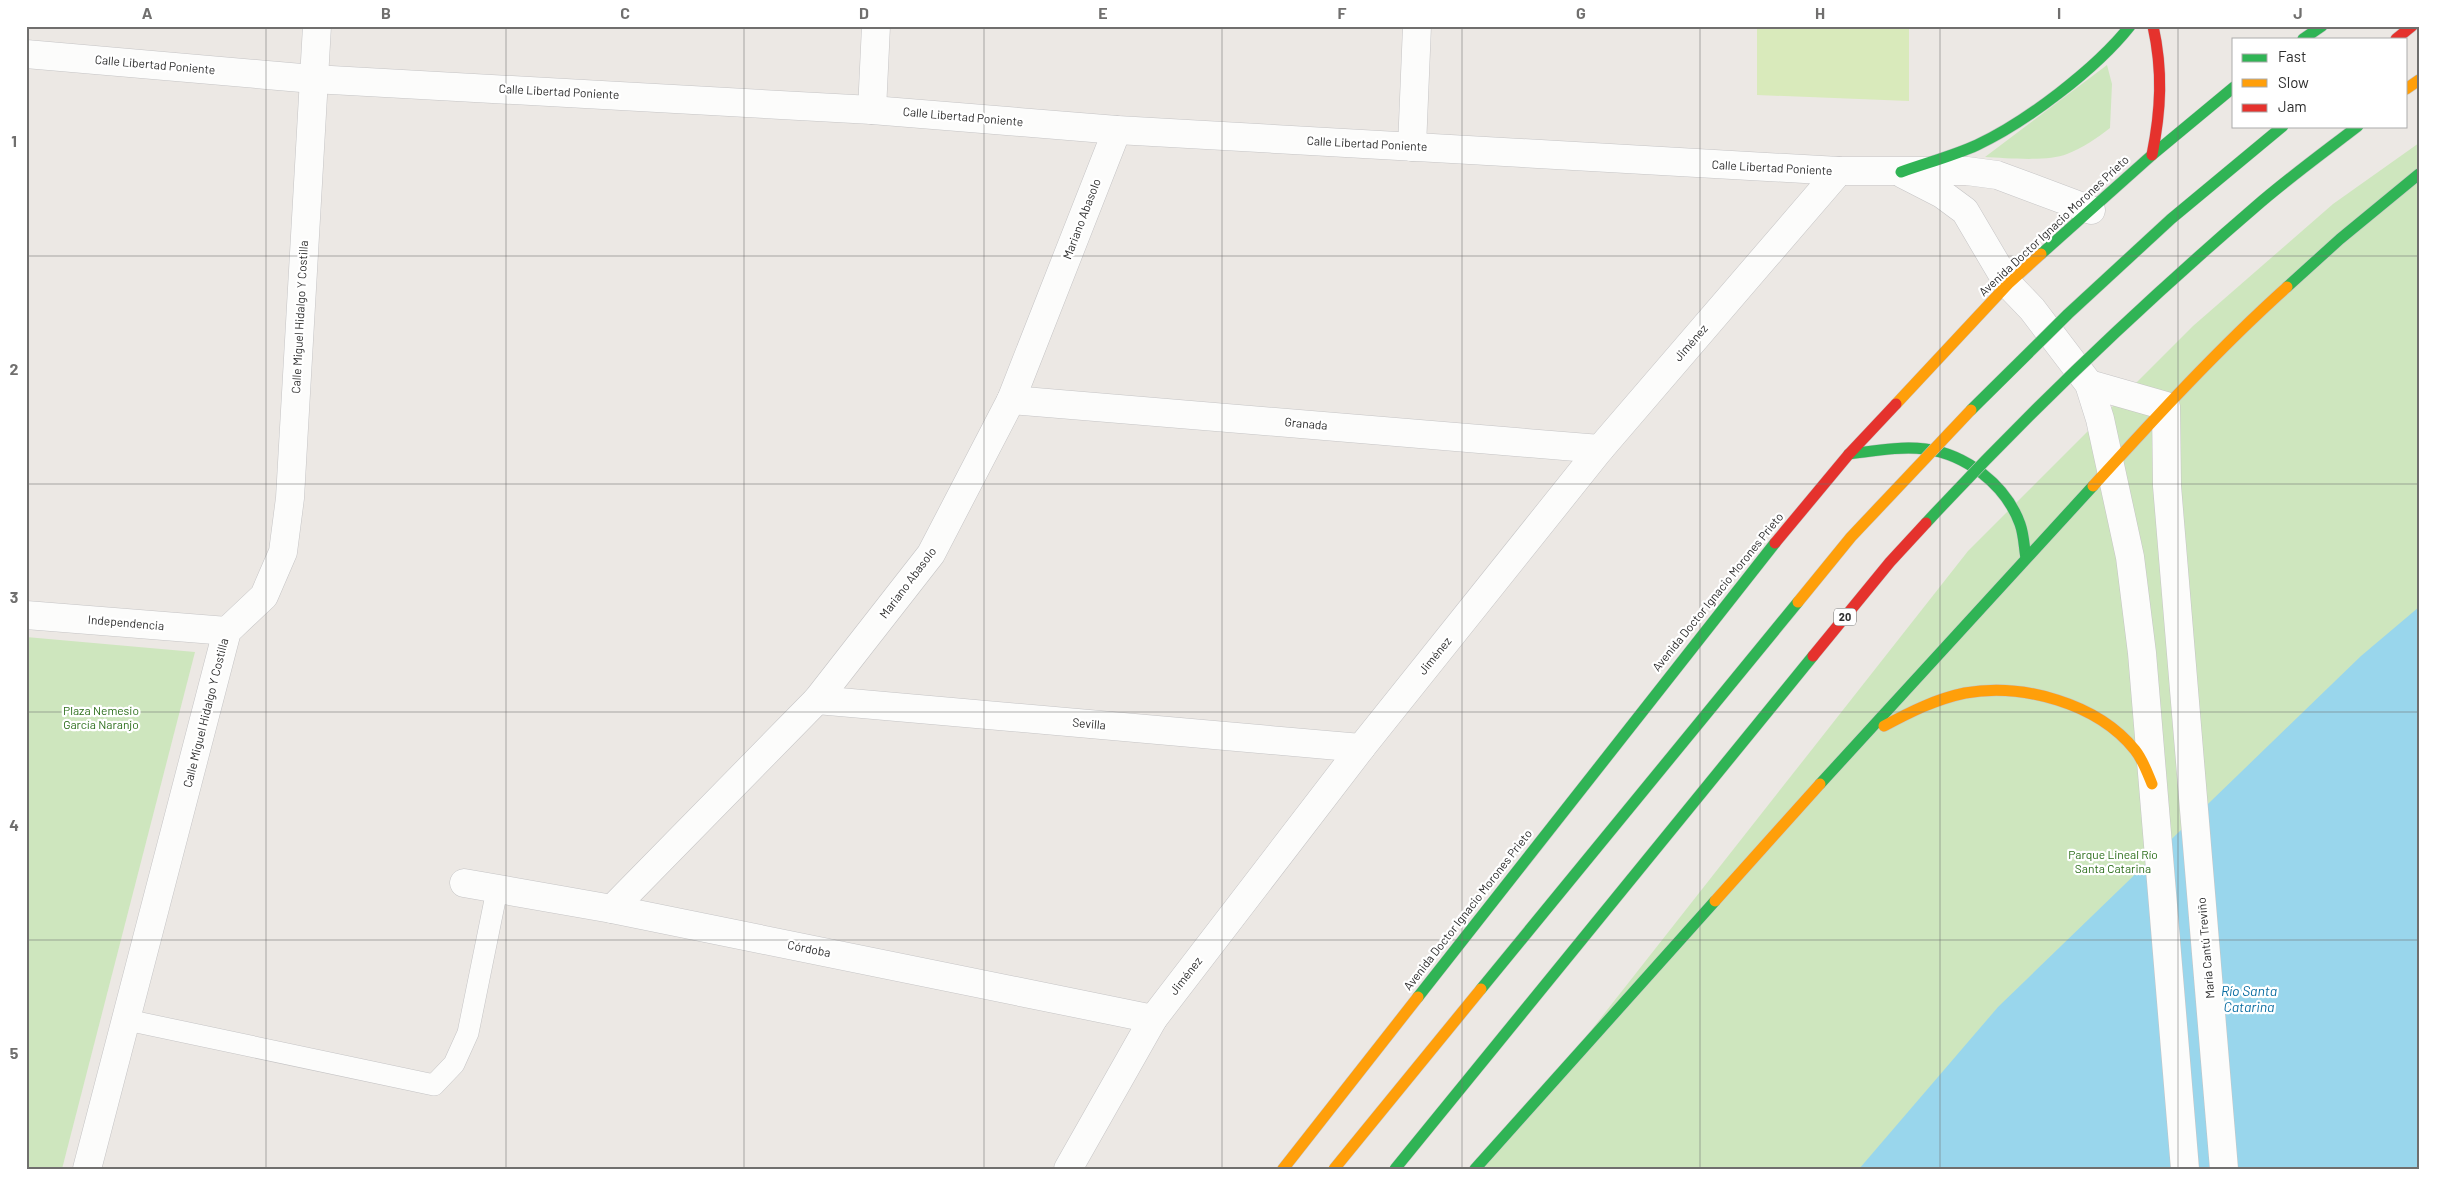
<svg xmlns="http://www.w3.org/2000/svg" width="2445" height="1195" font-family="Barlow,sans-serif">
	<rect width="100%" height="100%" fill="#ece8e4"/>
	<g fill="#cee6be">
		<path d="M2107,65l5,19 -2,44c-13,10 -27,20 -43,26 -20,8 -60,4 -82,3z"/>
		<path d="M2419,143v1026h-937l486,-618 225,-225 140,-122z"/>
		<path d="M26,637l169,15 -133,517h-36z"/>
	</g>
	<path fill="#d9eabb" d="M1757,26h152v75l-152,-6z"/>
	<path fill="#99d6ec" d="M2419,607v562h-560l139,-162 363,-351z"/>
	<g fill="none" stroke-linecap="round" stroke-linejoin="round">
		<defs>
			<path id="lane" d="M127,1020l307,65 20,-21 14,-31 29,-143"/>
			<g id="street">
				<path d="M26,54l287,25 559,31 245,20 722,41h128l30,4 94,35"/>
				<path d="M872,110l4,-84"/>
				<path d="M1412,147l5,-121"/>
				<path d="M1903,174l39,20 23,17 43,73 24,25 57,75 11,35 30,138 12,96 43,516"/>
				<path d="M2089,384l77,22 1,80 57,683"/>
				<path d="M1011,400l589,49"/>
				<path d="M26,615l201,16"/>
				<path d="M817,700l544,48"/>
				<path d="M464,883l148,26 541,110"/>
				<path d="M612,909l205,-209 114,-146 80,-154 106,-270"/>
				<path d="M87,1169l140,-538 37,-35 19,-44 7,-54 27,-472"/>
				<path d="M1068,1169l85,-150 208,-271 239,-299 239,-278"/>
			</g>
			<g id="fast">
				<path d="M2303,39l19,-13"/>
				<path d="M1901,172c25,-9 52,-16 76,-27 49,-23 119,-76 153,-119"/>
				<path d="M2041,254l111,-99 82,-68"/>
				<path d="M2287,287l53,-48 79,-65"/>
				<path d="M1849,454c25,-3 51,-8 76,-5 41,5 81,36 95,75 4,11 4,23 6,34"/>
				<path d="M1820,784l273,-298"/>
				<path d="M1418,997l357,-454"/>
				<path d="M1475,1169l240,-268"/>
			</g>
			<g id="slow">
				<path d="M2406,89l13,-9"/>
				<path d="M1896,404l112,-120 33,-30"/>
				<path d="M2093,486c62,-68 125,-137 194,-199"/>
				<path d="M1884,726c26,-14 52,-27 81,-33 58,-10 132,10 170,57 8,10 12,22 17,34"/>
				<path d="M1715,901l105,-117"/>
				<path d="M1283,1169l135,-172"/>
			</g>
			<g id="jam">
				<path d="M2396,39l16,-13"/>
				<path d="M2152,155c9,-45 11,-84 1,-129"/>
				<path d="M1775,543l74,-89 47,-50"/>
			</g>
		</defs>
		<use href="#lane" stroke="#c5c4c5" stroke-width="22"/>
		<use href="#street" stroke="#c5c4c5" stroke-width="29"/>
		<use href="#fast" stroke="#c5c4c5" stroke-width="12"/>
		<use href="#slow" stroke="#c5c4c5" stroke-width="12"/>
		<use href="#jam" stroke="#c5c4c5" stroke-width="12"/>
		<use href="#lane" stroke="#fcfcfb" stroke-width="21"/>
		<use href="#street" stroke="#fcfcfb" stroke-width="28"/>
		<use href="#fast" stroke="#30b455" stroke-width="11"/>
		<use href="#slow" stroke="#ff9f0a" stroke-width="11"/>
		<use href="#jam" stroke="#e5322d" stroke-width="11"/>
		<defs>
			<g id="fast-bridge">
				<path d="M1971,410l97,-96 103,-95 112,-93"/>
				<path d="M1926,523c103,-111 213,-216 328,-315 33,-29 69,-55 104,-82"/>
				<path d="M1481,989l317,-387"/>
				<path d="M1395,1169l418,-513"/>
			</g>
			<g id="slow-bridge">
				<path d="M1798,602l53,-65 120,-127"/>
				<path d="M1334,1169l147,-180"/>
			</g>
			<path id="jam-bridge" d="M1813,656l77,-94 36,-39"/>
		</defs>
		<use href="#fast-bridge" stroke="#c6c5c4" stroke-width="12" stroke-linecap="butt"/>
		<use href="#slow-bridge" stroke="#c6c5c4" stroke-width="12" stroke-linecap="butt"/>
		<use href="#jam-bridge" stroke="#c6c5c4" stroke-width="12" stroke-linecap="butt"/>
		<use href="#fast-bridge" stroke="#30b455" stroke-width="11"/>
		<use href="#slow-bridge" stroke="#ff9f0a" stroke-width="11"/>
		<use href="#jam-bridge" stroke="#e5322d" stroke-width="11"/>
	</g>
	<path fill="none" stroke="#706f6e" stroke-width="1" stroke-opacity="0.55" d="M266,26v1143M506,26v1143M744,26v1143M984,26v1143M1222,26v1143M1462,26v1143M1700,26v1143M1940,26v1143M2178,26v1143M26,256h2393M26,484h2393M26,712h2393M26,940h2393"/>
	<g text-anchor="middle" stroke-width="4.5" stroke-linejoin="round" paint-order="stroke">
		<rect fill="#fff" stroke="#6d6d6d" stroke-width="1" x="1834" y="608.5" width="22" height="17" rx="4"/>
		<g font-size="11" font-weight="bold" fill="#2e2e2e">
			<text x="1845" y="621">20</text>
		</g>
		<g font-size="12" fill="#2e2e2e" stroke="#fff">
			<text transform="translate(155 65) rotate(5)" y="4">Calle Libertad Poniente</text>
			<text transform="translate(559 92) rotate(3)" y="4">Calle Libertad Poniente</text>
			<text transform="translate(963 117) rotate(5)" y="4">Calle Libertad Poniente</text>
			<text transform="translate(1367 144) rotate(3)" y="4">Calle Libertad Poniente</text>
			<text transform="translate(1772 168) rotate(3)" y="4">Calle Libertad Poniente</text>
			<text transform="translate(1082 219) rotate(-69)" y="4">Mariano Abasolo</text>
			<text transform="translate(2054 226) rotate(-43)" y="4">Avenida Doctor Ignacio Morones Prieto</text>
			<text transform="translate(300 317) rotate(-87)" y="4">Calle Miguel Hidalgo Y Costilla</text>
			<text transform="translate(1691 343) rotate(-49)" y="4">Jiménez</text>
			<text transform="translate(1306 424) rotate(5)" y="4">Granada</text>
			<text transform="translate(908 583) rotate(-53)" y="4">Mariano Abasolo</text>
			<text transform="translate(1718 592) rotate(-51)" y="4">Avenida Doctor Ignacio Morones Prieto</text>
			<text transform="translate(126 623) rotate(5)" y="4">Independencia</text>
			<text transform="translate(1435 656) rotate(-51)" y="4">Jiménez</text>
			<text transform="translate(206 713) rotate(-76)" y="4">Calle Miguel Hidalgo Y Costilla</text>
			<text transform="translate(1089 724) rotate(5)" y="4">Sevilla</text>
			<text transform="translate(1468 910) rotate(-52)" y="4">Avenida Doctor Ignacio Morones Prieto</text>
			<text transform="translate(2206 948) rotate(-95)" y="4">María Cantú Treviño</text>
			<text transform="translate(809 949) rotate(11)" y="4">Córdoba</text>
			<text transform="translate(1186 976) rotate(-52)" y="4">Jiménez</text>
		</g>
		<g font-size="12" fill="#2c6e1b" stroke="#fff">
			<text x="101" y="715">Plaza Nemesio<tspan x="101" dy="14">García Naranjo</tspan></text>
			<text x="2113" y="859">Parque Lineal Río<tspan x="2113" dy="14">Santa Catarina</tspan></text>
		</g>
		<g font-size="14" font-style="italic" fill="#0d6fa3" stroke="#fff">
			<text x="2249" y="996">Río Santa<tspan x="2249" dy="16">Catarina</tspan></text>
		</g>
	</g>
	<rect width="2445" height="1195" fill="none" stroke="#ffffff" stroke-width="55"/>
	<rect x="2232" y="38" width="175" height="90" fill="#ffffff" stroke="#ababab"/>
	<rect x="2242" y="54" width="25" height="8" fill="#30b455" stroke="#ababab"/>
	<text x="2278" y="62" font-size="15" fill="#2e2e2e">Fast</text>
	<rect x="2242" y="79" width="25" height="8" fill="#ff9f0a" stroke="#ababab"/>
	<text x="2278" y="88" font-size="15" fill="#2e2e2e">Slow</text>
	<rect x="2242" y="104" width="25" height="8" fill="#e5322d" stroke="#ababab"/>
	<text x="2278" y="112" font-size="15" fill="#2e2e2e">Jam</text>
	<rect x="28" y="28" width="2390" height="1140" fill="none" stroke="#706f6e" stroke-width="2"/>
	<g font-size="16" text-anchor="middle" font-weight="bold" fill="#706f6e">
		<text x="147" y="19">A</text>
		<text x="386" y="19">B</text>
		<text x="625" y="19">C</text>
		<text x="864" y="19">D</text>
		<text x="1103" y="19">E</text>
		<text x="1342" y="19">F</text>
		<text x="1581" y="19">G</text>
		<text x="1820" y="19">H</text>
		<text x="2059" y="19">I</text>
		<text x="2298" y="19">J</text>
		<text x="14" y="147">1</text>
		<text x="14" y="375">2</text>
		<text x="14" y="603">3</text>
		<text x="14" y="831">4</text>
		<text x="14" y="1059">5</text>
	</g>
</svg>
